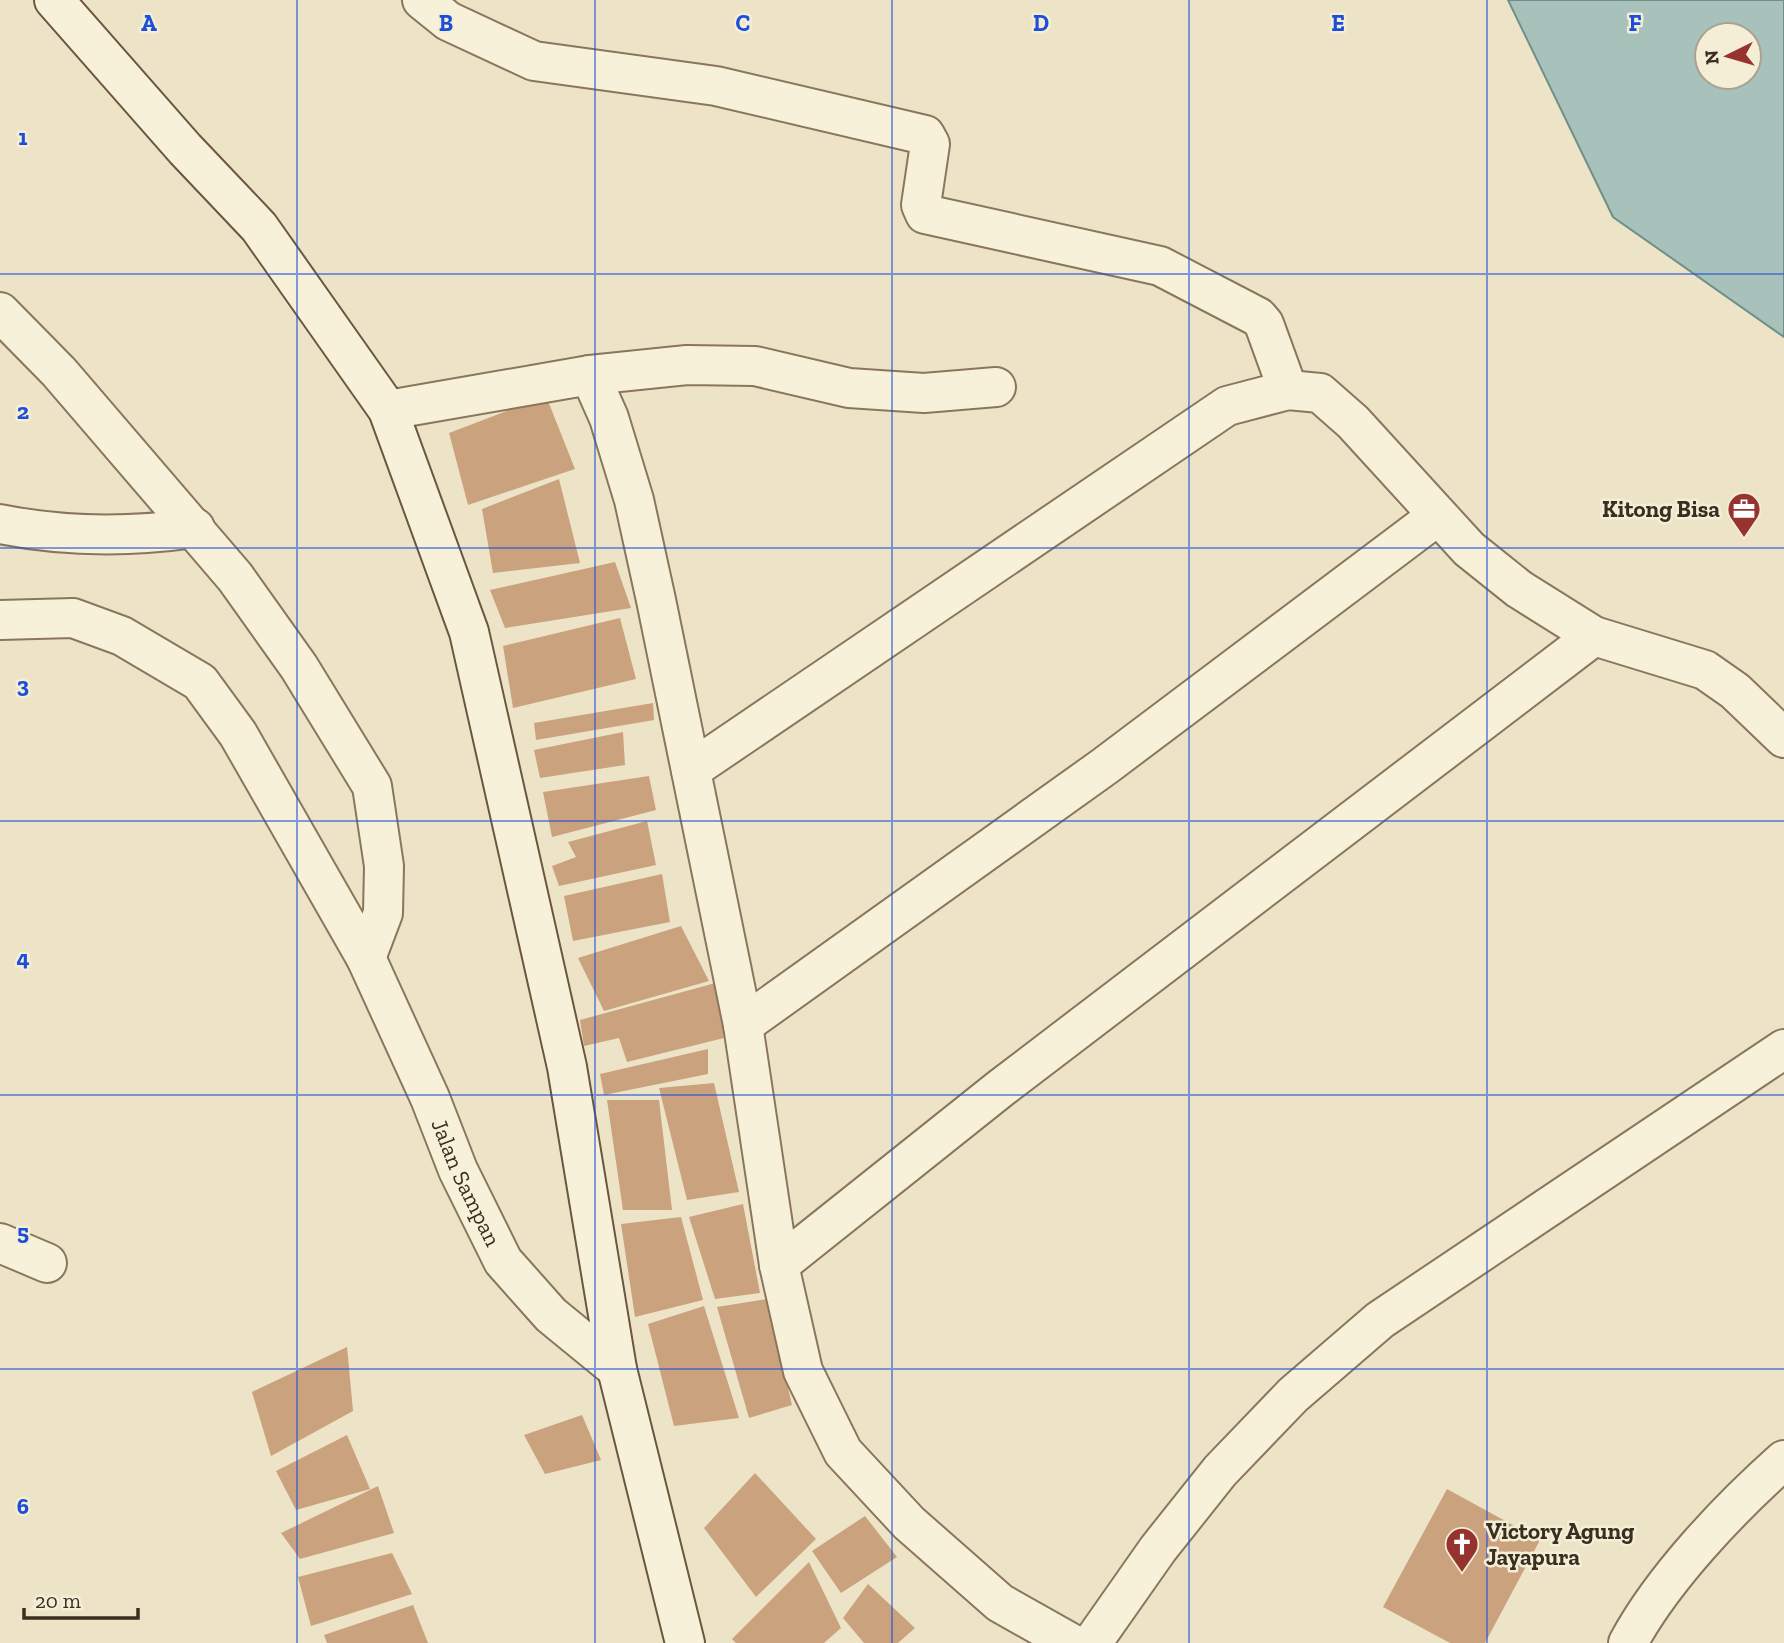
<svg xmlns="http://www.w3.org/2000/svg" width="1784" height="1643" font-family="'Zilla Slab',serif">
	<rect width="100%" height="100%" fill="#ede4c7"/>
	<path fill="#a8c1bb" stroke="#6f9089" stroke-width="2" fill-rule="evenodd" d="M1508,0h276v337l-171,-120zM1707,35h42v42h-42z"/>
	<g fill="#caa27e">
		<path d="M546,396l29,73 -107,36 -19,-72z"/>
		<path d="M559,479l21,84 -87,10 -11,-64z"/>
		<path d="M615,562l16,46 -126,20 -15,-38z"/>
		<path d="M620,618l16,61 -123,29 -10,-62z"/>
		<path d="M653,703l1,17 -118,20 -2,-17z"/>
		<path d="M623,732l2,33 -85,13 -6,-28z"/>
		<path d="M649,776l7,34 -104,27 -9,-45z"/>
		<path d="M647,821l9,44 -97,21 -7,-20 24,-9 -8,-15z"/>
		<path d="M662,874l8,48 -97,19 -9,-45z"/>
		<path d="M681,926l28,55 -105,30 -26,-53z"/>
		<path d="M719,982l5,56 -97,24 -8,-24 -35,8 -4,-26z"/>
		<path d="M708,1049v25l-104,21 -4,-21z"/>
		<path d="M714,1083l25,109 -52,8 -28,-112z"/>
		<path d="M607,1100h52l13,110h-49z"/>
		<path d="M743,1204l17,89 -45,6 -26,-82z"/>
		<path d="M681,1217l22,83 -68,17 -14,-93z"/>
		<path d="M767,1299l25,106 -43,13 -32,-111z"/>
		<path d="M704,1306l35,112 -65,8 -26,-102z"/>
		<path d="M347,1347l6,64 -82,45 -19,-64z"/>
		<path d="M582,1415l19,45 -56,14 -21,-39z"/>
		<path d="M347,1435l23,54 -74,21 -20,-39z"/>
		<path d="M755,1473l61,66 -60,58 -52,-69z"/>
		<path d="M378,1486l16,47 -94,26 -19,-26z"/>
		<path d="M1447,1489l93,51 -55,103h-35l-67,-36z"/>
		<path d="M865,1516l32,41 -56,36 -29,-42z"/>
		<path d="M392,1553l20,41 -101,32 -13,-49z"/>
		<path d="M809,1562l32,66 -17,15h-88l-4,-4z"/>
		<path d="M868,1584l47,44 -17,15h-34l-21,-25z"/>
		<path d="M413,1605l15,38h-101l-3,-8z"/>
	</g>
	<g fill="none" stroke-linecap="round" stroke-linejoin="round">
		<defs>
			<g id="street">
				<path d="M422,0l26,21 86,40 182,25 209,49 5,9 -9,61 4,9 235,52 98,51 6,7 24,66"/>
				<path d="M0,312l59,60 176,205 64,90 73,119 12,80 -1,47 -17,45"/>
				<path d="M590,375l97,-10 68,1 94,22 75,5 72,-6"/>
				<path d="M388,410l202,-35 19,43 25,82 22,100 87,425 36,240 24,106 40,81 66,71 91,80 71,40"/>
				<path d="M0,524c64,13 131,13 195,4"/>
				<path id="s1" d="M0,620l73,-2 49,18 78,46 38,52 128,224 64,140 28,72 45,91 48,54 66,54"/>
				<path d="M691,770l536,-364 61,-16 32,3 33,29 116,127 50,40 75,47 111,34 30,21 49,47"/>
				<path d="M743,1025l362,-259 331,-249"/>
				<path d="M0,1243l47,20"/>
				<path d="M779,1265l222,-177 593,-452"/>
				<path d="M1092,1643l66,-94 62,-78 73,-76 87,-75 404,-271"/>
				<path d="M1628,1643c35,-65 101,-134 156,-183"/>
			</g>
			<path id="secondary" d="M54,0l131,149 74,78 129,183 81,222 98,435 50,302 68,274"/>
		</defs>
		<use href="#street" stroke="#89765d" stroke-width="42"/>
		<use href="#secondary" stroke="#6b5740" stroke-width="42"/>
		<use href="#street" stroke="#f8f1da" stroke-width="38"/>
		<use href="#secondary" stroke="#f8f1da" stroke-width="38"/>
	</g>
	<path fill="none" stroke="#1d4ed8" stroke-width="2" stroke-opacity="0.55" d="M297,0v1643M595,0v1643M892,0v1643M1189,0v1643M1487,0v1643M0,274h1784M0,548h1784M0,821h1784M0,1095h1784M0,1369h1784"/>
	<defs>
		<symbol id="office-pin" viewBox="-11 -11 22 30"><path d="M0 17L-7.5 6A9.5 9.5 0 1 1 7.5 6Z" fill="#96332e" stroke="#f5eed7"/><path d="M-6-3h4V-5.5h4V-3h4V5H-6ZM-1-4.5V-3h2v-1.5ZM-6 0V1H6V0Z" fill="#fff"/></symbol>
		<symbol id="church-pin" viewBox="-11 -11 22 30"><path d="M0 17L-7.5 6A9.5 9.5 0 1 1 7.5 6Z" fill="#96332e" stroke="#f5eed7"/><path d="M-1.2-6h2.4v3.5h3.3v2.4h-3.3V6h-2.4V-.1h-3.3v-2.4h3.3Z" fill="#fff"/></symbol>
	</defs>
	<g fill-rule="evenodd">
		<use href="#office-pin" x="1725" y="490" width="38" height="52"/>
		<use href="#church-pin" x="1443" y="1525" width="38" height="52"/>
	</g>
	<g text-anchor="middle" stroke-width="5" stroke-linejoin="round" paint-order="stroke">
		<g font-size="23" font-weight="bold" fill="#392e20" stroke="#f5eed7" text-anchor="end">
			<text x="1720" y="517">Kitong Bisa</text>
			<text x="1486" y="1539" text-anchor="start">Victory Agung<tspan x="1486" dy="26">Jayapura</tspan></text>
		</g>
		<g font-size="23" fill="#392e20" stroke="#f5eed7">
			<text dy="8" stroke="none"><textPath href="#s1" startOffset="784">Jalan Sampan</textPath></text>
		</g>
	</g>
	<g font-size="23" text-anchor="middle" font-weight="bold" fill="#1d4ed8" stroke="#f5eed7" stroke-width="5" stroke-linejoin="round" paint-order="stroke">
		<text x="149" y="31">A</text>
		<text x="446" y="31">B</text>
		<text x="743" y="31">C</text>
		<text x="1041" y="31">D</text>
		<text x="1338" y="31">E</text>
		<text x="1635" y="31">F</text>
		<text x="23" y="145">1</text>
		<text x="23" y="419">2</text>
		<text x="23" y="693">3</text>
		<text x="23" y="966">4</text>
		<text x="23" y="1240">5</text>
		<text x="23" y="1514">6</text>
	</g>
	<g transform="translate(1728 56) rotate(265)"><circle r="33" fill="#f5eed7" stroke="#aaa18e" stroke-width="2"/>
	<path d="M0-5L12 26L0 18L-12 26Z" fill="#96332e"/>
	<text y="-10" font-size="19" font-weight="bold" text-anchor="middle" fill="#392e20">N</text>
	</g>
	<path d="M24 1608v10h114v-10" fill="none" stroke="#392e20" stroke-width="3.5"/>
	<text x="35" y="1608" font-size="21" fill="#392e20" stroke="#f5eed7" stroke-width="5" paint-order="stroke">20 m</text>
</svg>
